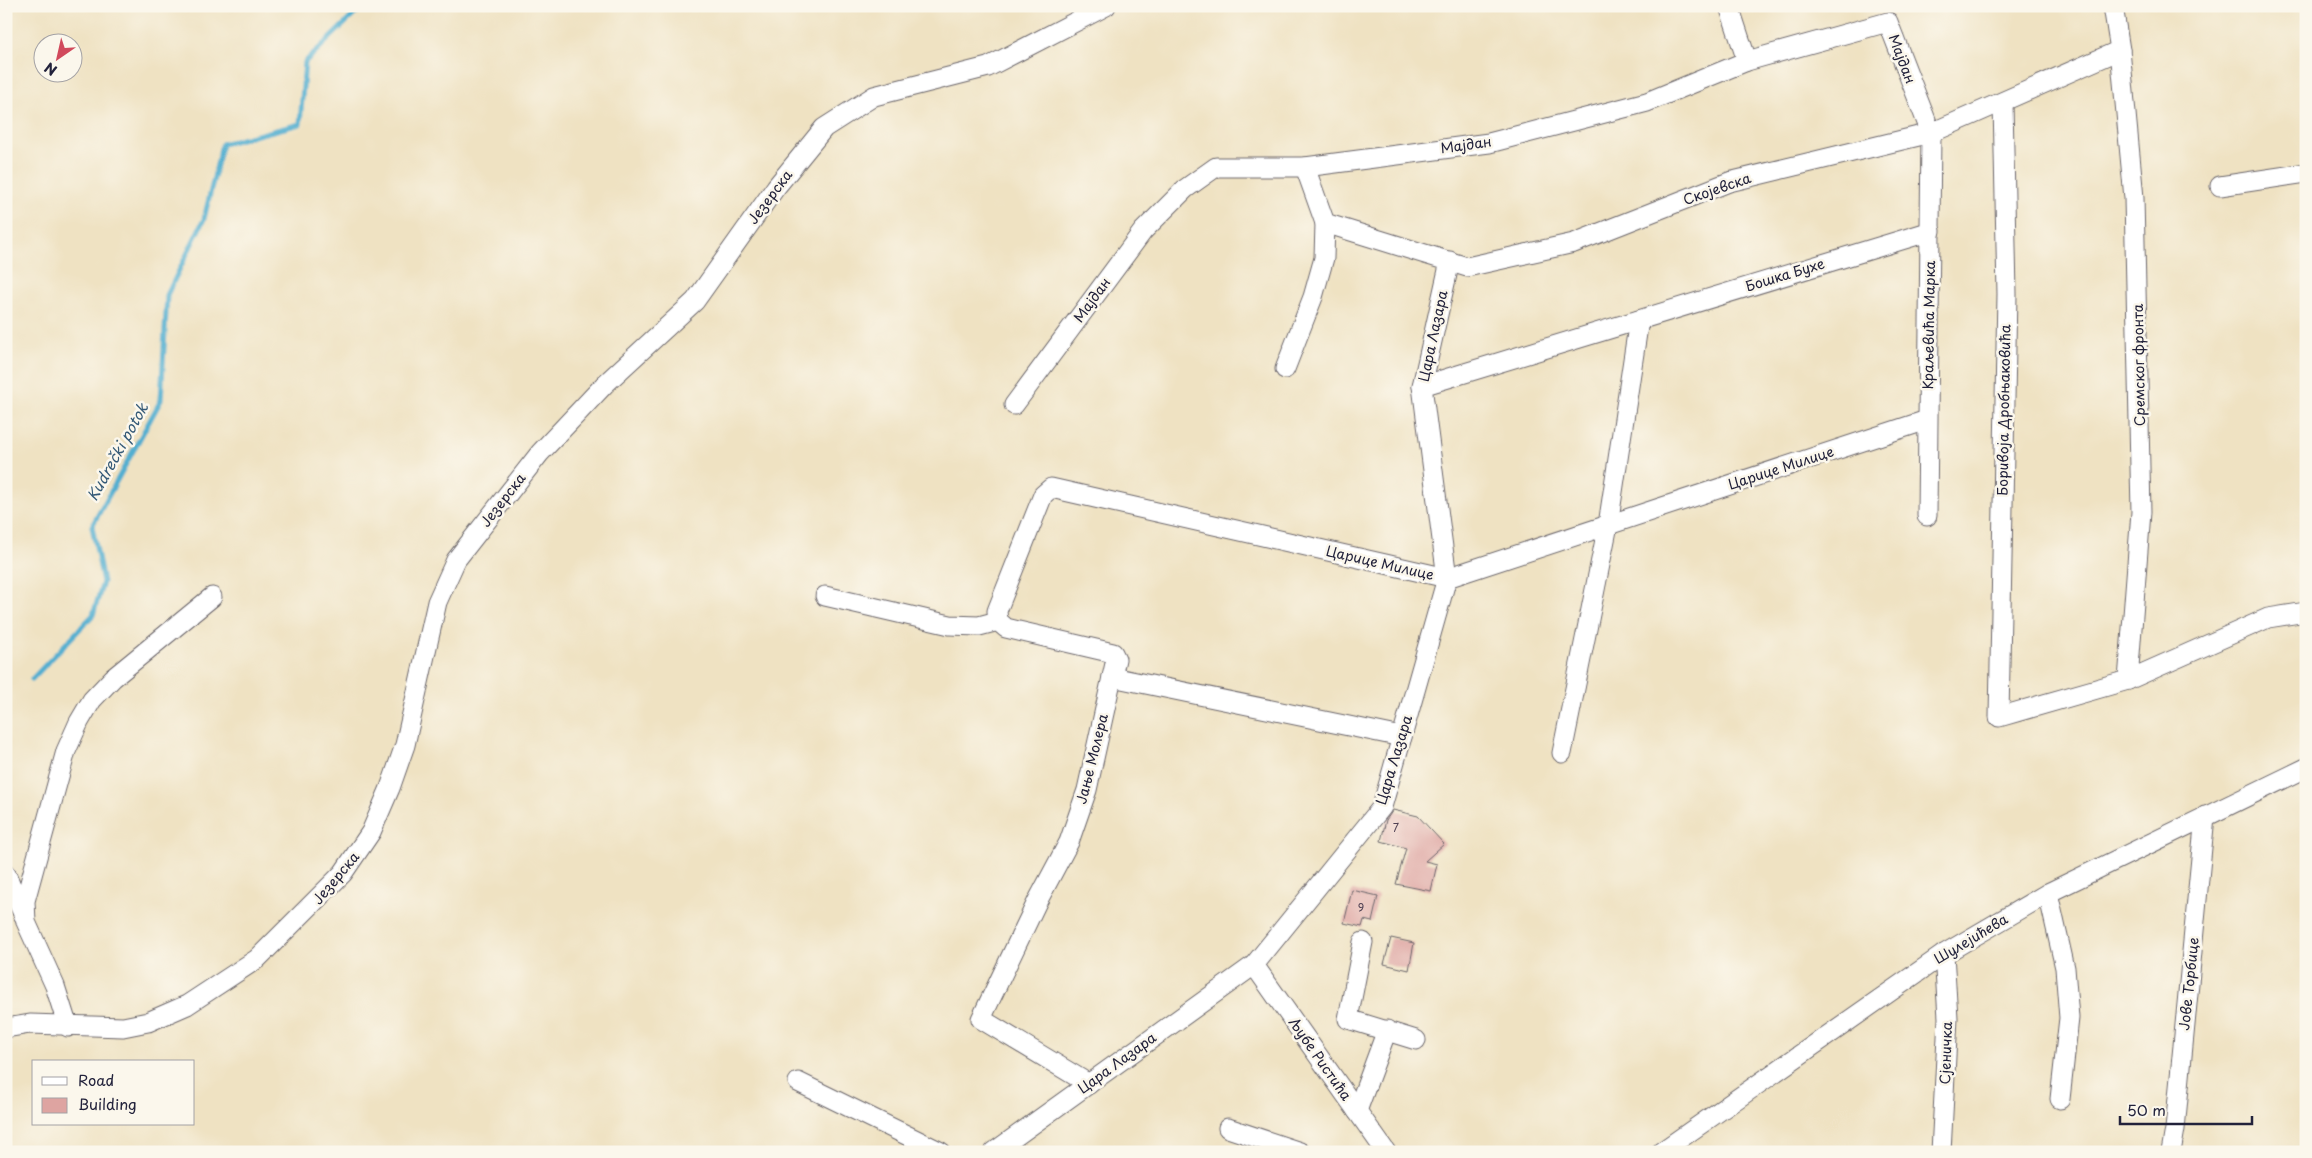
<svg xmlns="http://www.w3.org/2000/svg" width="2312" height="1158" font-family="'Playpen Sans',sans-serif">
	<rect width="100%" height="100%" fill="#fbf7ec"/>
	<filter id="ink" filterUnits="userSpaceOnUse"><feTurbulence type="fractalNoise" baseFrequency=".02" numOctaves="2"/><feDisplacementMap in="SourceGraphic" scale="10" xChannelSelector="R" yChannelSelector="G"/><feConvolveMatrix kernelMatrix="1 2 1 2 8 2 1 2 1" color-interpolation-filters="sRGB"/></filter>
	<filter id="wash" filterUnits="userSpaceOnUse"><feTurbulence type="fractalNoise" baseFrequency=".0096" numOctaves="4" result="noise"/><feDisplacementMap in="SourceGraphic" scale="20" xChannelSelector="R" yChannelSelector="G"/><feGaussianBlur stdDeviation="1.12" result="paint"/><feColorMatrix in="noise" values="0 0 0 0 0 0 0 0 0 0 0 0 0 0 0 0 0 1.4 0 .05"/><feComposite in="paint" operator="in"/></filter>
	<g filter="url(#wash)">
		<rect width="100%" height="100%" fill="#efe2c2"/>
		<g fill="none" stroke-linecap="round" stroke-linejoin="round">
			<path stroke="#52afd0" stroke-width="5" d="M32,679l61,-64 10,-33 -11,-56 69,-126 6,-105 37,-76 18,-75 78,-20 5,-62 58,-56"/>
		</g>
		<g id="blocks">
			<g fill="#dea4a1">
				<path d="M1393,810l25,6 26,28 -19,17 12,3 -6,27 -35,-7 10,-36 -25,-7 5,-21z"/>
				<path d="M1352,890l26,6 -6,26 -8,-2 -2,7 -18,-4z"/>
				<path d="M1391,938l23,5 -5,27 -25,-6z"/>
			</g>
		</g>
	</g>
	<g filter="url(#ink)">
		<use href="#blocks" fill-opacity="0" stroke="#6a656a" stroke-width="1"/>
		<g fill="none" stroke-linecap="round" stroke-linejoin="round">
			<defs>
				<g id="minor">
					<path d="M1729,6l18,55"/>
					<path d="M2003,103l4,191 -8,423 129,-37 13,-168 -7,-314 -14,-148"/>
					<path d="M1305,167l20,56 142,44 107,-24 155,-61 202,-49 189,-83 -7,-44"/>
					<path d="M2220,186l86,-13"/>
					<path d="M1285,369l28,-72 11,-39 1,-35"/>
					<path d="M1422,386l509,-155"/>
					<path d="M1014,405l129,-174 42,-42 31,-22h89l184,-24 158,-41 100,-41 141,-39 43,111 -4,383"/>
					<path d="M825,596l125,29 29,1 19,-5"/>
					<path d="M998,621l-1,-10 46,-116 8,-7 396,90 480,-158"/>
					<path d="M998,621l8,7 107,25 3,6 -4,18"/>
					<path d="M2128,680l140,-62 38,-6"/>
					<path d="M1562,753l46,-228 31,-205"/>
					<path d="M6,874l18,42"/>
					<path d="M2048,893l17,75 4,50 -9,81"/>
					<path d="M1363,942l-15,77 68,21"/>
					<path d="M1254,965l132,187"/>
					<path d="M68,1027l-13,-41 -29,-64 -1,-21 41,-150 13,-29 13,-22 21,-22 99,-81"/>
					<path d="M6,1028l24,-4 93,3 25,-5 39,-17 70,-46 86,-86 28,-41 19,-44 15,-43 32,-143 19,-42 84,-107 65,-69 90,-83 81,-114 48,-59 50,-32 114,-29 118,-61"/>
					<path d="M798,1082l143,70"/>
					<path d="M1089,1084l-108,-65 56,-117 32,-60 18,-52 25,-113 290,60"/>
					<path d="M1357,1111l30,-81"/>
					<path d="M1228,1128l72,24"/>
					<path d="M994,1152l260,-187 128,-158 65,-229 -25,-192 28,-125"/>
					<path d="M1661,1152l283,-198 104,-61 258,-125"/>
					<path d="M1941,1152l7,-134 -4,-64"/>
					<path d="M2171,1152l4,-23 30,-313"/>
				</g>
			</defs>
			<use href="#minor" stroke="#6a656a" stroke-width="21"/>
			<use href="#minor" stroke="#fff" stroke-width="19"/>
		</g>
	</g>
	<g text-anchor="middle" stroke-width="5" stroke-linejoin="round" paint-order="stroke">
		<g font-size="11" fill="#514254">
			<text x="1396" y="832">7</text>
			<text x="1361" y="912">9</text>
		</g>
		<g font-size="14" fill="#22223b" stroke="#fbf7ec">
			<text transform="translate(1902 59) rotate(69)" y="5">Мајдан</text>
			<text transform="translate(1466 145) rotate(-8)" y="5">Мајдан</text>
			<text transform="translate(1717 189) rotate(-19)" y="5">Скојевска</text>
			<text transform="translate(770 197) rotate(-53)" y="5">Језерска</text>
			<text transform="translate(1785 275) rotate(-17)" y="5">Бошка Бухе</text>
			<text transform="translate(1092 300) rotate(-54)" y="5">Мајдан</text>
			<text transform="translate(1929 325) rotate(-89)" y="5">Краљевића Марка</text>
			<text transform="translate(1433 336) rotate(-78)" y="5">Цара Лазара</text>
			<text transform="translate(2139 365) rotate(-91)" y="5">Сремског фронта</text>
			<text transform="translate(2004 410) rotate(-89)" y="5">Боривоја Дробњаковића</text>
			<text transform="translate(1781 468) rotate(-18)" y="5">Царице Милице</text>
			<text transform="translate(503 500) rotate(-52)" y="5">Језерска</text>
			<text transform="translate(1380 563) rotate(13)" y="5">Царице Милице</text>
			<text transform="translate(1092 759) rotate(-76)" y="5">Јање Молера</text>
			<text transform="translate(1394 760) rotate(-73)" y="5">Цара Лазара</text>
			<text transform="translate(336 878) rotate(-50)" y="5">Језерска</text>
			<text transform="translate(1971 939) rotate(-31)" y="5">Шулејићева</text>
			<text transform="translate(2189 984) rotate(-84)" y="5">Јове Торбице</text>
			<text transform="translate(1946 1053) rotate(-88)" y="5">Сјеничка</text>
			<text transform="translate(1320 1059) rotate(55)" y="5">Љубе Ристића</text>
			<text transform="translate(1117 1063) rotate(-36)" y="5">Цара Лазара</text>
		</g>
		<g font-size="15" font-style="italic" fill="#355a77" stroke="#fbf7ec">
			<text transform="translate(118 452) rotate(-61)" y="5">Kudrečki potok</text>
		</g>
	</g>
	<rect width="2312" height="1158" fill="none" stroke="#fbf7ec" stroke-width="25"/>
	<rect x="32" y="1060" width="162" height="65" fill="#fbf7ec" stroke="#a4a2a5"/>
	<rect x="42" y="1077" width="25" height="8" fill="#ffffff" stroke="#a4a2a5"/>
	<text x="78" y="1086" font-size="15" fill="#22223b">Road</text>
	<rect x="42" y="1098" width="25" height="15" fill="#dea4a1" stroke="#a4a2a5"/>
	<text x="78" y="1110" font-size="15" fill="#22223b">Building</text>
	<g transform="translate(58 58) rotate(214)"><circle r="24" fill="#fbf7ec" stroke="#a4a2a5"/>
	<path d="M0-4L9 19L0 12L-9 19Z" fill="#d1495b"/>
	<text y="-8" font-size="14" font-weight="bold" text-anchor="middle" fill="#22223b">N</text>
	</g>
	<path d="M2120 1116v8h132v-8" fill="none" stroke="#22223b" stroke-width="2.5"/>
	<text x="2127" y="1116" font-size="15" fill="#22223b" stroke="#fbf7ec" stroke-width="4" paint-order="stroke">50 m</text>
</svg>
